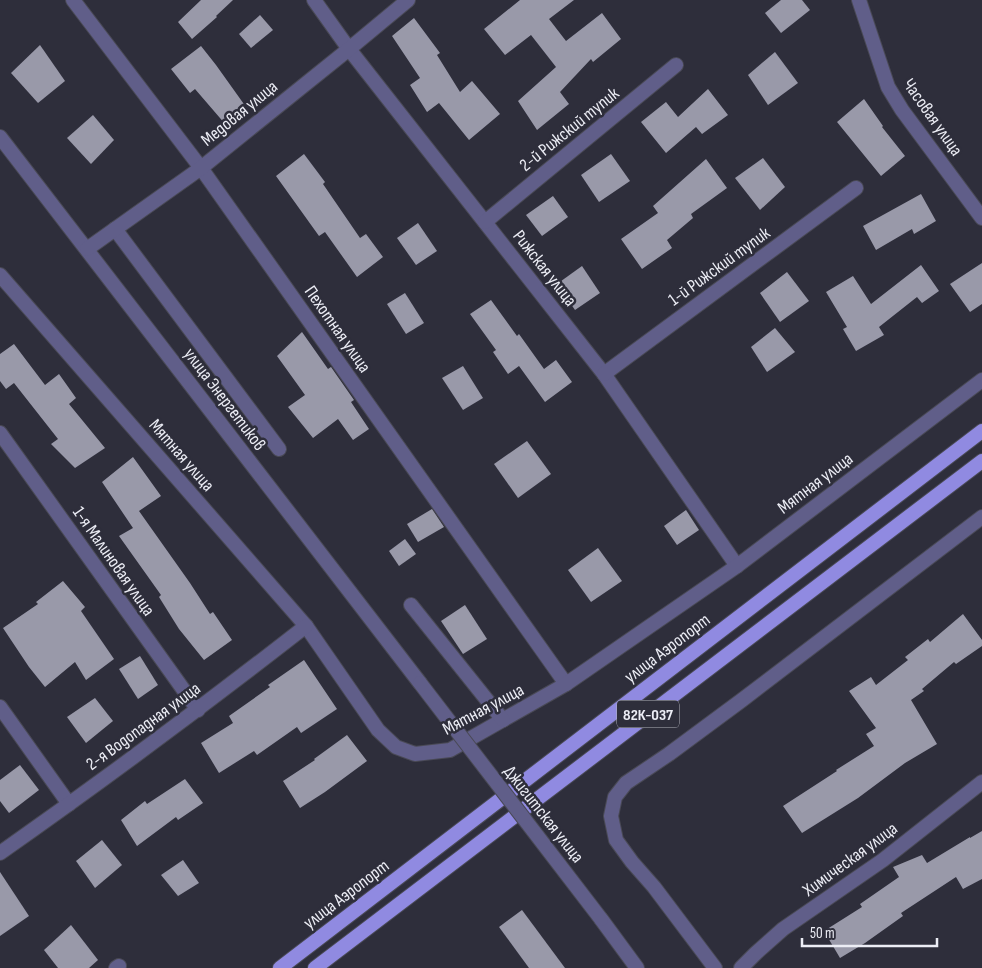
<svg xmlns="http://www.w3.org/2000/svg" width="982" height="968" font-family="'Sofia Sans Condensed',sans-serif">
	<rect width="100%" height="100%" fill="#2e2e3b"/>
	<g fill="#9999a9">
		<path d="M201,0h32l-17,16 1,1 -25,22 -14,-17z"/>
		<path d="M520,0h54l-25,19 17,22 36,-28 19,26 -28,23 -2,-3 -31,33 9,12 -32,26 -19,-29 38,-34 -25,-32 -26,20 -21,-26z"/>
		<path d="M781,0h21l8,10 -29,23 -16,-20z"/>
		<path d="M260,15l13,15 -22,18 -12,-14z"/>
		<path d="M414,18l26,35 -3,2 23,37 12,-11 28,33 -31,26 -30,-37 -12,9 -17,-27 10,-7 -28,-42z"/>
		<path d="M40,45l25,36 -27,22 -27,-30z"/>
		<path d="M201,46l15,19 30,42 -20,18 -31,-36 -5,4 -19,-24z"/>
		<path d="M775,52l23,31 -30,22 -20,-30z"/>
		<path d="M708,89l20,26 -26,19 -6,-7 -30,26 -25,-31 25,-20 12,15z"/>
		<path d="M864,99l19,27 -1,1 23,29 -24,20 -44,-54z"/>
		<path d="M93,115l21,25 -23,24 -24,-26z"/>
		<path d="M304,154l21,28 -2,2 37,54 6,-4 17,23 -26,20 -32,-45 -6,4 -43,-60z"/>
		<path d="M611,154l19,27 -31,21 -18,-27z"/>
		<path d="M763,158l22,29 -25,23 -25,-32z"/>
		<path d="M706,159l21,29 -36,26 2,4 -26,22 5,8 -30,21 -21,-30 37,-26 -5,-7z"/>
		<path d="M921,194l15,27 -22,13 -2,-5 -36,21 -13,-24z"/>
		<path d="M553,196l15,21 -26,19 -16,-21z"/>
		<path d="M418,223l19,28 -21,14 -19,-27z"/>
		<path d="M982,263v41l-12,8 -20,-28z"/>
		<path d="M921,265l18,26 -17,12 -5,-6 -38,30 5,8 -28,16 -13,-22 4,-2 -21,-35 27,-16 18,28z"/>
		<path d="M582,266l18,27 -25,17 -18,-26z"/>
		<path d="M787,272l22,29 -29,21 -20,-29z"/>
		<path d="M405,293l19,30 -18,11 -19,-30z"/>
		<path d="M491,300l26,36 2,-2 25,35 12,-9 16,22 -27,20 -26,-36 -11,8 -15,-22 3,-2 -26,-36z"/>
		<path d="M775,328l20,24 -28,20 -16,-25z"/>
		<path d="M302,332l26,37 3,-2 23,33 -3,2 18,27 -16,11 -15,-21 -25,19 -25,-31 17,-12 -28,-39z"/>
		<path d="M14,344l31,41 14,-11 17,24 -7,6 36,44 -30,20 -24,-24 7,-5 -44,-56 -8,6 -6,-8v-27z"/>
		<path d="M463,366l20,32 -20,12 -21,-32z"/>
		<path d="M527,441l24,33 -33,24 -24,-34z"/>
		<path d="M133,457l28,39 -22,15 51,72 20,31 3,-2 19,28 -28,20 -25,-31 -20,-32 2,-2 -42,-59 14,-8 -31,-46z"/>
		<path d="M432,509l12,18 -26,15 -11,-18z"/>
		<path d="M686,510l13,20 -22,15 -13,-19z"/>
		<path d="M405,539l11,15 -17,12 -10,-15z"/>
		<path d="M598,548l24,33 -31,21 -23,-32z"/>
		<path d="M63,581l22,26 -4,4 33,48 -28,21 -11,-18 -30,25 -16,-20 -26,-39 35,-24 -2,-2z"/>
		<path d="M465,605l22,34 -24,15 -22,-33z"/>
		<path d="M963,614l19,26v6l-26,18 -2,-2 -32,27 2,2 -13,9 26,44 -32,19 -47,35 -56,35 -19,-27 54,-35 -1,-1 38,-24 -8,-12 10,-6 -27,-37 22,-14 5,8 32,-25 -3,-3 23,-18 2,3z"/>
		<path d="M140,656l18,29 -20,14 -19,-30z"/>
		<path d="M304,660l33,49 -36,24 -4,-6 -40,28 -3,-4 -35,22 -18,-30 32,-20 -4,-7 41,-29 -2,-2z"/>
		<path d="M95,698l18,23 -27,22 -19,-26z"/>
		<path d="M347,735l20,26 -42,31 -25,16 -17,-27 32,-21 -1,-1z"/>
		<path d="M20,765l19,25 -30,23 -9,-12v-21z"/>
		<path d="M185,779l18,24 -25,17 -2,-3 -39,29 -16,-26 24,-19 2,3z"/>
		<path d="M982,831v48l-19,10 -7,-12 -55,36 2,3 -38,27 -25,15 -16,-27 38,-24 -2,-3 39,-27 -6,-10 29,-12 5,8 43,-26v1z"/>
		<path d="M102,840l20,25 -27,23 -19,-27z"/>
		<path d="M183,860l16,23 -21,13 -17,-21z"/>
		<path d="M0,872l29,44 -29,20z"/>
		<path d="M522,910l43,58h-36l-30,-41z"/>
		<path d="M71,925l27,35 -9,8h-31l-14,-18z"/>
	</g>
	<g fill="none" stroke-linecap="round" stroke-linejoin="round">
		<defs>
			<g id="minor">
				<path d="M73,0l128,168 365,516"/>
				<path d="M314,0l35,49 255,325 133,192"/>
				<path d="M859,0l29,87 14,23 80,108"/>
				<path d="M0,137l420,546"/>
				<path d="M485,222l191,-157"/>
				<path d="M115,229l164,220"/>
				<path d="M87,249l114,-81 148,-119 59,-49"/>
				<path d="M0,275l306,351 72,104 18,17 19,7 35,-4 116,-66 171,-118 245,-186"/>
				<path d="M604,374l252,-186"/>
				<path d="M0,433l198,277"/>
				<path d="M411,605l92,115"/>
				<path d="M0,707l69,97"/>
				<path d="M0,853c104,-73 206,-149 306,-227"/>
				<path d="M116,968l3,-2"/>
				<path d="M715,968l-61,-81 -22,-25 -16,-22 -5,-24 4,-19 11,-14 43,-29 73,-54 240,-183"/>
				<path d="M741,968l15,-15 27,-24 100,-69 99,-78"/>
			</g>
			<path id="tertiary" d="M601,919l36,49"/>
			<g id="primary">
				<path d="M280,968l702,-537"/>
				<path d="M315,968l667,-507"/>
			</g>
		</defs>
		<use href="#minor" stroke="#494955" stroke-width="16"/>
		<use href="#tertiary" stroke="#494955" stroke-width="16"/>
		<use href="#primary" stroke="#494955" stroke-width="16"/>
		<use href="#minor" stroke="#605e89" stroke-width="14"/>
		<use href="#tertiary" stroke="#605e89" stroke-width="14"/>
		<use href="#primary" stroke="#908ae1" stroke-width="14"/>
		<defs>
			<path id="tertiary-bridge" d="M420,683l181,236"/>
		</defs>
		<use href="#tertiary-bridge" stroke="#494955" stroke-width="16" stroke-linecap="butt"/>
		<use href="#tertiary-bridge" stroke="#605e89" stroke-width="14"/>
	</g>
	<g text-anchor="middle" stroke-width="5" stroke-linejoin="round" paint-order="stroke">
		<rect fill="#2e2e3b" stroke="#b3b4bd" stroke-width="1" x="617" y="700.5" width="62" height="27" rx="4"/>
		<g font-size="16" font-weight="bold" fill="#ecedf5">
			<text x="648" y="720">82К-037</text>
		</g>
		<g font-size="18" fill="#ecedf5" stroke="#2e2e3b">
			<text transform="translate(239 113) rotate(-39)" y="6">Медовая улица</text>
			<text transform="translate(933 117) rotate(55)" y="6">Часовая улица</text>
			<text transform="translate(569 129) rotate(-39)" y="6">2-й Рижский тупик</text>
			<text transform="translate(719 266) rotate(-36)" y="6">1-й Рижский тупик</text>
			<text transform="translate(545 268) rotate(52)" y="6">Рижская улица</text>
			<text transform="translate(338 329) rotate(55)" y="6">Пехотная улица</text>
			<text transform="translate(225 399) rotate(53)" y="6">улица Энергетиков</text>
			<text transform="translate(182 455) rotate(49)" y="6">Мятная улица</text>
			<text transform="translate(815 483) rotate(-37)" y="6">Мятная улица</text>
			<text transform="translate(114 561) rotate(55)" y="6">1-я Малиновая улица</text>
			<text transform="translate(667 648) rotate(-37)" y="6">улица Аэропорт</text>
			<text transform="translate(483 709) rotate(-28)" y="6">Мятная улица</text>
			<text transform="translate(143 726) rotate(-36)" y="6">2-я Водопадная улица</text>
			<text transform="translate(544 814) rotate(52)" y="6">Джигитская улица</text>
			<text transform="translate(850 859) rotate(-36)" y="6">Химическая улица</text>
			<text transform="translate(346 894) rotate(-37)" y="6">улица Аэропорт</text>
		</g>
	</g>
	<path d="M802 938v8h135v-8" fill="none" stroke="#ecedf5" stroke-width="2.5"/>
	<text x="810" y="938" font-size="15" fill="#ecedf5" stroke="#2e2e3b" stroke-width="4" paint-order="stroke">50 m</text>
</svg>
